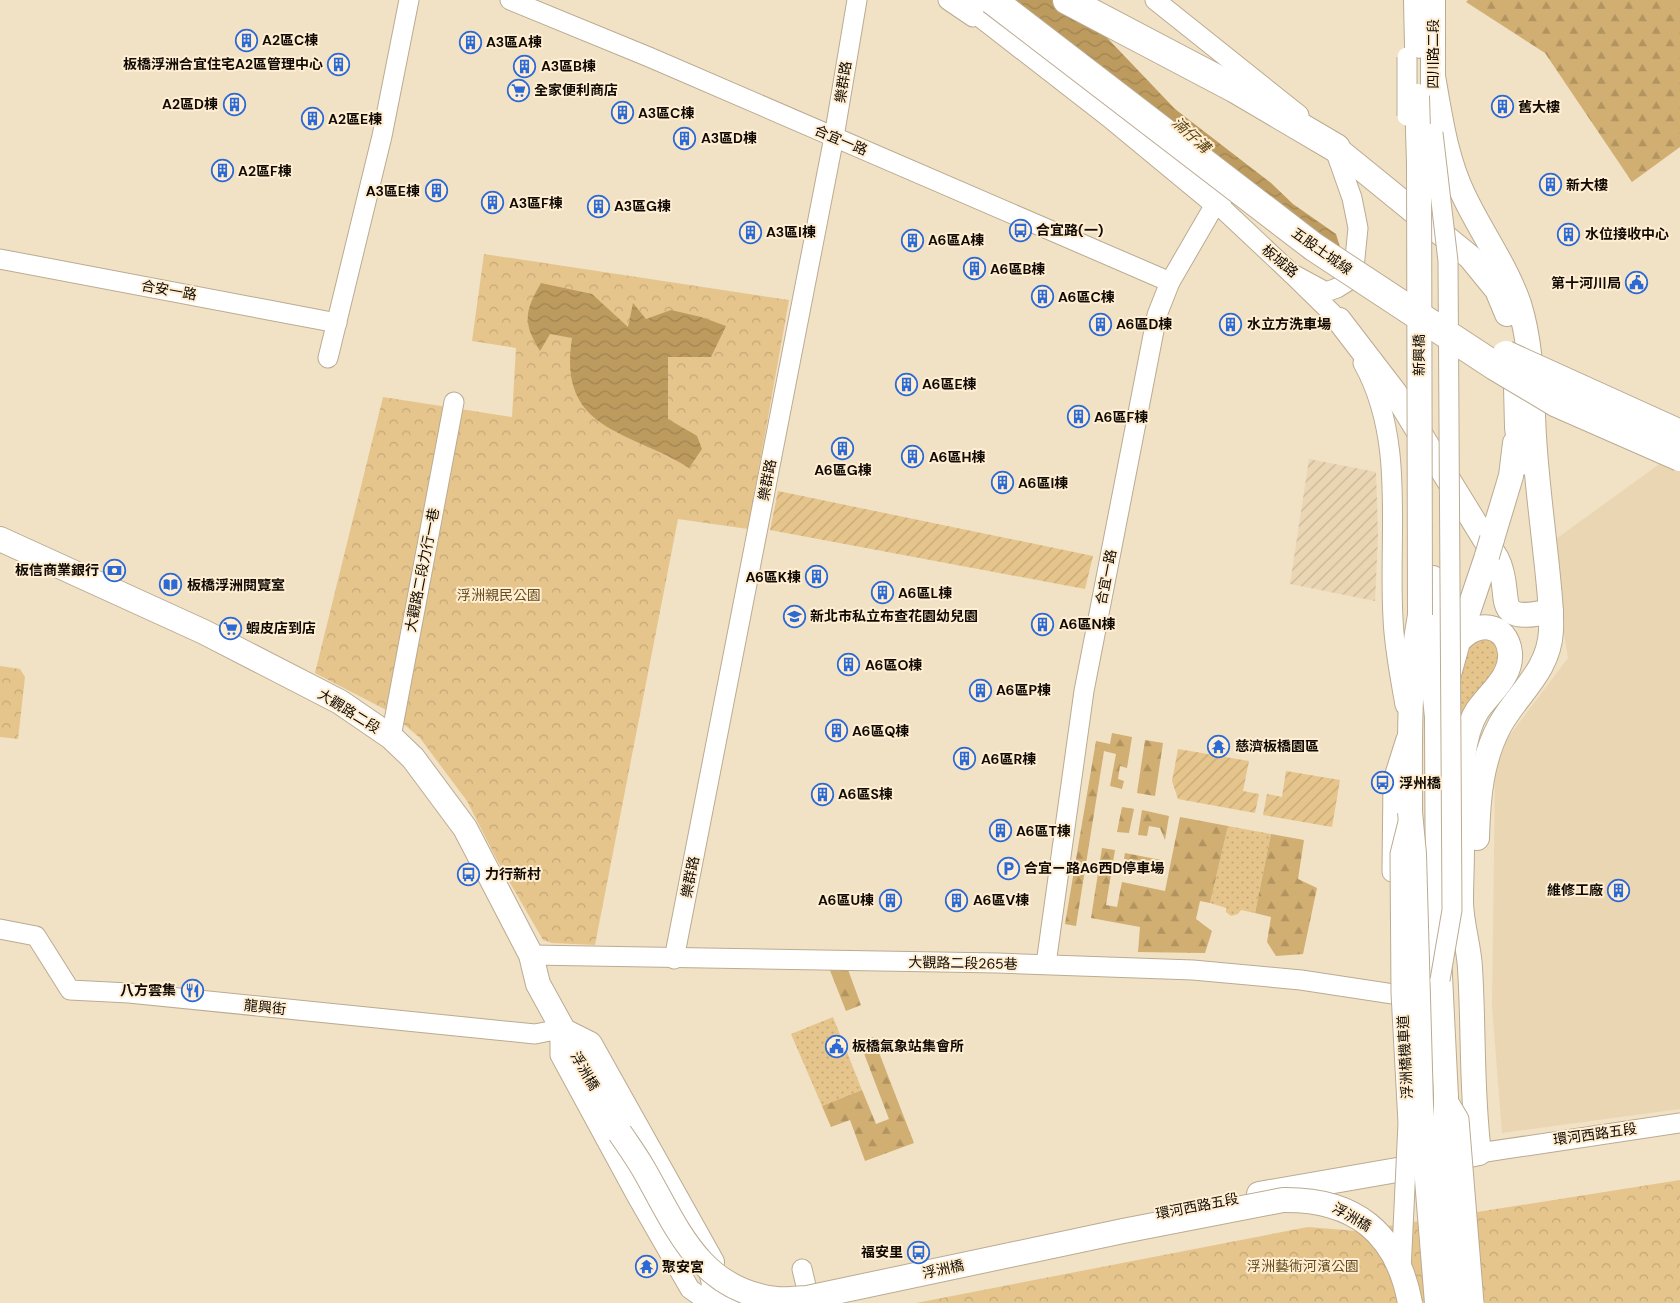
<svg xmlns="http://www.w3.org/2000/svg" width="1680" height="1303" font-family="'DM Sans','Noto Sans TC',sans-serif">
	<defs>
		<pattern id="industrial-furrows" width="10" height="10" patternUnits="userSpaceOnUse" patternTransform="scale(1.25)"><rect width="10" height="10" fill="#ebd6b4"/><path d="M-1 1l2-2M0 10L10 0M9 11l2-2" fill="none" stroke="#c8b699"/></pattern>
		<pattern id="grass-dots" width="8" height="8" patternUnits="userSpaceOnUse" patternTransform="scale(1.25)"><rect width="8" height="8" fill="#e6c58c"/><path d="M2 2h.1M6 6h.1" fill="none" stroke="#c4a877" stroke-width="1.8" stroke-linecap="round"/></pattern>
		<pattern id="forest-firs" width="22" height="20" patternUnits="userSpaceOnUse" patternTransform="scale(1.25)"><rect width="22" height="20" fill="#d1ae71"/><path d="M5 1l3.5 6h-7zM16 11l3.5 6h-7z" fill="#b29460"/></pattern>
		<pattern id="park-crowns" width="20" height="18" patternUnits="userSpaceOnUse" patternTransform="scale(1.25)"><rect width="20" height="18" fill="#e6c58c"/><path d="M2 6a3 3 0 1 1 6 0M12 15a3 3 0 1 1 6 0" fill="none" stroke="#c4a877"/></pattern>
		<pattern id="garden-furrows" width="10" height="10" patternUnits="userSpaceOnUse" patternTransform="scale(1.25)"><rect width="10" height="10" fill="#e6c58c"/><path d="M-1 1l2-2M0 10L10 0M9 11l2-2" fill="none" stroke="#c4a877"/></pattern>
		<pattern id="water-waves" width="16" height="10" patternUnits="userSpaceOnUse" patternTransform="scale(1.25)"><rect width="16" height="10" fill="#bd9b5f"/><path d="M0 5q4-4 8 0t8 0" fill="none" stroke="#a18451"/></pattern>
	</defs>
	<rect width="100%" height="100%" fill="#f1e1c5"/>
	<path fill="#ebd6b4" d="M1680,449v660l-178,24 -10,-127 3,-232 11,-34 62,-82 -19,-114z"/>
	<path fill="url(#industrial-furrows)" d="M1309,459l67,13 2,64 -3,65 -85,-17z"/>
	<g fill="url(#grass-dots)">
		<path d="M1479,636l16,5 6,20 -44,79 3,-84z"/>
		<path d="M1228,826l43,8 -16,79 -14,-3 -3,4 -7,2 -5,-4v-4l-16,-5z"/>
		<path d="M833,1017l29,73 -40,16 -31,-72z"/>
	</g>
	<g fill="url(#forest-firs)">
		<path d="M1468,0h212v147l-48,35 -87,-129 -79,-51z"/>
		<path d="M1112,733l20,4 -5,31 -7,-2 -2,13 6,2 -2,8 -12,-3 6,-32 -12,-3 -28,175 -11,-2 31,-183 14,3z"/>
		<path d="M1145,740l18,3 -8,53 -18,-3z"/>
		<path d="M1122,807l12,2 -5,24 -12,-1z"/>
		<path d="M1142,810l27,6 -4,24 -5,-12 -11,-2 -2,10 -9,-1z"/>
		<path d="M1180,817l48,9 -18,77 -10,-2 -4,18 16,12 -7,22 -67,-1 2,-25 -49,-9 11,-70 13,2 -9,55 11,2 5,-25 43,9z"/>
		<path d="M1271,834l33,6 -6,39 19,9 -14,66 -27,2 -9,-14 4,-25 -16,-4z"/>
		<path d="M1125,853l36,7 -3,12 -35,-7z"/>
		<path d="M847,967l14,38 -15,6 -17,-43z"/>
		<path d="M873,1037l41,106 -49,18 -15,-41 -19,7 -9,-21 40,-16 14,34 13,-5 -29,-76z"/>
	</g>
	<g fill="url(#park-crowns)">
		<path d="M484,254l305,46 -41,229 -70,-10 -83,426 -43,-2 -9,-3 -46,-80 -30,-59 -47,-63 -32,-27 -73,-38 68,-276 129,20 4,-69 -44,-7z"/>
		<path d="M0,666l20,3 5,8 -7,62 -18,-2z"/>
		<path d="M1680,1180v123h-764l392,-76 49,4z"/>
	</g>
	<g fill="url(#garden-furrows)">
		<path d="M778,491l315,65 -8,33 -315,-59z"/>
		<path d="M1178,749l71,12 -6,30 16,3 -4,19 -77,-14 -6,-18z"/>
		<path d="M1286,771l54,9 -8,47 -69,-12 4,-21 15,3z"/>
	</g>
	<g fill="url(#water-waves)">
		<path d="M988,0h83l104,109 96,74 22,21 43,30 4,13 -2,8z"/>
		<path d="M541,283l51,11 36,33 5,-24 13,16 25,-9 30,7 25,9 -15,31h-43v62l29,17 5,13 -13,19c-59,-38 -132,-36 -117,-130l-22,-4 -10,17c-17,-28 -16,-39 1,-68z"/>
	</g>
	<g fill="none" stroke-linecap="round" stroke-linejoin="round">
		<defs>
			<g id="minor">
				<path d="M510,0l139,57 521,225"/>
				<path d="M948,0l25,17"/>
				<path d="M1155,0l144,115"/>
				<path d="M1208,195l83,78 35,19 11,-4 16,-10 5,-50 -6,-30 -18,-51"/>
				<path d="M0,259l337,64"/>
				<path d="M1291,273l48,47 7,12"/>
				<path d="M328,358l54,-222 27,-136"/>
				<path d="M1363,363c43,77 25,170 30,255 1,29 7,58 12,87"/>
				<path d="M391,737l63,-335"/>
				<path d="M1392,872l1,-92 13,-41"/>
				<path d="M0,929l36,7 34,54 59,3 406,41 25,-5v26l76,140 54,94 20,14"/>
				<path d="M531,955l467,8 195,7 108,10 92,14"/>
				<path d="M674,959l160,-822 23,-137"/>
				<path d="M1046,964l38,-273 73,-376 13,-33 47,-81"/>
				<path d="M1479,1153l201,-30"/>
				<path d="M802,1269l5,21"/>
				<path d="M716,1303l46,-6"/>
			</g>
			<g id="major">
				<path d="M1416,0l1,46"/>
				<path d="M1433,0v91"/>
				<path d="M1433,76c7,40 13,84 31,120 17,36 42,70 55,108 15,48 12,98 16,147 3,39 8,78 12,116 2,21 5,43 4,64 -2,40 -33,62 -51,94 -19,35 -22,74 -23,113"/>
				<path d="M1336,148l134,109 27,33 10,24"/>
				<path d="M1339,320l56,73 102,166c18,36 -10,67 54,52"/>
				<path d="M1516,386l1,41 4,36"/>
				<path d="M0,539l204,93 136,70 51,35 22,21 52,70 66,127 7,29 82,149"/>
				<path d="M1492,539l19,-63 4,-33"/>
				<path d="M1433,578v101l4,38 1,219 8,161"/>
				<path d="M1458,642l29,-86"/>
				<path d="M1410,812c0,-67 -2,-132 10,-197"/>
				<path d="M560,1029l30,15 122,218"/>
				<path d="M1259,1194l138,-24 82,-17c-8,-62 -5,-123 -9,-185 -1,-22 -9,-45 -9,-67 0,-18 1,-35 1,-53 -1,-30 -3,-61 1,-91 2,-15 6,-33 14,-46 12,-18 35,-34 33,-58 -3,-31 -35,-33 -52,-11l-21,75"/>
				<path d="M708,1260l6,23 -3,20"/>
			</g>
			<g id="highway">
				<path d="M965,0l148,115 104,86"/>
				<path d="M1067,0l167,88 102,60"/>
			</g>
		</defs>
		<use href="#minor" stroke="#bbab91" stroke-width="21"/>
		<use href="#major" stroke="#bbab91" stroke-width="26"/>
		<use href="#highway" stroke="#bbab91" stroke-width="30"/>
		<use href="#minor" stroke="#fff" stroke-width="19"/>
		<use href="#major" stroke="#fff" stroke-width="24"/>
		<use href="#highway" stroke="#fff" stroke-width="28"/>
		<defs>
			<g id="minor-bridge">
				<path d="M1407,57v59"/>
				<path d="M1433,133l15,128 4,649 -12,70"/>
				<path d="M1446,1097l13,22 15,184"/>
				<path d="M1401,1271l7,-148 -7,-130 -1,-139 8,-32"/>
			</g>
			<g id="major-bridge">
				<path d="M1417,96l2,68 1,451"/>
				<path d="M1487,556l5,-17"/>
				<path d="M1410,812l4,42 7,251 16,198"/>
				<path d="M1446,1097v48l12,158"/>
				<path d="M620,1133c8,12 16,23 23,35 34,59 56,122 133,131 10,1 21,-1 31,-1l316,-67 160,-31c71,-1 114,32 127,103"/>
			</g>
			<g id="highway-bridge">
				<path d="M992,0l322,247 181,119 62,37 123,54"/>
				<path d="M1506,355l174,79"/>
			</g>
		</defs>
		<use href="#minor-bridge" stroke="#bbab91" stroke-width="21" stroke-linecap="butt"/>
		<use href="#major-bridge" stroke="#bbab91" stroke-width="26" stroke-linecap="butt"/>
		<use href="#highway-bridge" stroke="#bbab91" stroke-width="30" stroke-linecap="butt"/>
		<use href="#minor-bridge" stroke="#fff" stroke-width="19"/>
		<use href="#major-bridge" stroke="#fff" stroke-width="24"/>
		<use href="#highway-bridge" stroke="#fff" stroke-width="28"/>
	</g>
	<defs>
		<symbol id="building-ring" viewBox="-11 -11 22 22"><circle r="9.5" fill="#ffeed2" stroke="#2a69d6" stroke-width="1.5"/><path d="M-4-6H4V6H1V3H-1V6H-4ZM-2.5-4.3h1.7v1.8h-1.7ZM.8-4.3h1.7v1.8H.8ZM-2.5-1h1.7V.8h-1.7ZM.8-1h1.7V.8H.8Z" fill="#2a69d6"/></symbol>
		<symbol id="supermarket-ring" viewBox="-11 -11 22 22"><circle r="9.5" fill="#ffeed2" stroke="#2a69d6" stroke-width="1.5"/><path d="M-6-5.5h2.5l.6 2H6L4.5 2H-2.5L-4.4-4H-6ZM-1.5 3.2a1.3 1.3 0 1 0 .1 0ZM3 3.2a1.3 1.3 0 1 0 .1 0Z" fill="#2a69d6"/></symbol>
		<symbol id="bus-ring" viewBox="-11 -11 22 22"><circle r="9.5" fill="#ffeed2" stroke="#2a69d6" stroke-width="1.5"/><path d="M-5-6H5V4H4V6H2V4H-2V6H-4V4H-5ZM-3.5-4V0h7V-4ZM-3.5 1.2v1.5H-2V1.2ZM2 1.2v1.5H3.5V1.2Z" fill="#2a69d6"/></symbol>
		<symbol id="civic-ring" viewBox="-11 -11 22 22"><circle r="9.5" fill="#ffeed2" stroke="#2a69d6" stroke-width="1.5"/><path d="M-.6-6.5H3V-4.5H.6V-3L4-1V1h2V6H-6V1h2V-1L-.6-3ZM-1.2 2.5V6h2.4V2.5Z" fill="#2a69d6"/></symbol>
		<symbol id="bank-ring" viewBox="-11 -11 22 22"><circle r="9.5" fill="#ffeed2" stroke="#2a69d6" stroke-width="1.5"/><path d="M-6-4H6V4H-6ZM0-2.3a2.3 2.3 0 1 0 0 4.6a2.3 2.3 0 1 0 0-4.6Z" fill="#2a69d6"/></symbol>
		<symbol id="library-ring" viewBox="-11 -11 22 22"><circle r="9.5" fill="#ffeed2" stroke="#2a69d6" stroke-width="1.5"/><path d="M-6-4Q-3-5.5-.7-3.5V5Q-3 3-6 4ZM6-4Q3-5.5 .7-3.5V5Q3 3 6 4Z" fill="#2a69d6"/></symbol>
		<symbol id="school-ring" viewBox="-11 -11 22 22"><circle r="9.5" fill="#ffeed2" stroke="#2a69d6" stroke-width="1.5"/><path d="M0-5L7-2L0 1L-7-2ZM-4 1L0 2.5L4 1V4Q0 6-4 4Z" fill="#2a69d6"/></symbol>
		<symbol id="temple-ring" viewBox="-11 -11 22 22"><circle r="9.5" fill="#ffeed2" stroke="#2a69d6" stroke-width="1.5"/><path d="M0-6L5-2H3V0L6.5 2.5H4V6H1.5V3h-3V6H-4V2.5H-6.5L-3 0V-2H-5Z" fill="#2a69d6"/></symbol>
		<symbol id="parking-ring" viewBox="-11 -11 22 22"><circle r="9.5" fill="#ffeed2" stroke="#2a69d6" stroke-width="1.5"/><path d="M-3.5-5.5H1a3.5 3.5 0 0 1 0 7H-1V5.5H-3.5ZM-1-3.4V-.6H.8a1.4 1.4 0 0 0 0-2.8Z" fill="#2a69d6"/></symbol>
		<symbol id="restaurant-ring" viewBox="-11 -11 22 22"><circle r="9.5" fill="#ffeed2" stroke="#2a69d6" stroke-width="1.5"/><path d="M-5-6h1v4h1v-4h1v4h1v-4h1v5L-1.5 .5V6h-2V.5L-5-1ZM5-6V6H3V1.5H1.5Q1.5-4 5-6Z" fill="#2a69d6"/></symbol>
	</defs>
	<g fill-rule="evenodd">
		<use href="#building-ring" x="234" y="28" width="25" height="25"/>
		<use href="#building-ring" x="458" y="30" width="25" height="25"/>
		<use href="#building-ring" x="326" y="52" width="25" height="25"/>
		<use href="#building-ring" x="512" y="54" width="25" height="25"/>
		<use href="#supermarket-ring" x="506" y="78" width="25" height="25"/>
		<use href="#building-ring" x="222" y="92" width="25" height="25"/>
		<use href="#building-ring" x="1490" y="94" width="25" height="25"/>
		<use href="#building-ring" x="610" y="100" width="25" height="25"/>
		<use href="#building-ring" x="300" y="106" width="25" height="25"/>
		<use href="#building-ring" x="672" y="126" width="25" height="25"/>
		<use href="#building-ring" x="210" y="158" width="25" height="25"/>
		<use href="#building-ring" x="1538" y="172" width="25" height="25"/>
		<use href="#building-ring" x="424" y="178" width="25" height="25"/>
		<use href="#building-ring" x="480" y="190" width="25" height="25"/>
		<use href="#building-ring" x="586" y="194" width="25" height="25"/>
		<use href="#bus-ring" x="1008" y="218" width="25" height="25"/>
		<use href="#building-ring" x="738" y="220" width="25" height="25"/>
		<use href="#building-ring" x="1556" y="222" width="25" height="25"/>
		<use href="#building-ring" x="900" y="228" width="25" height="25"/>
		<use href="#building-ring" x="962" y="256" width="25" height="25"/>
		<use href="#civic-ring" x="1624" y="270" width="25" height="25"/>
		<use href="#building-ring" x="1030" y="284" width="25" height="25"/>
		<use href="#building-ring" x="1088" y="312" width="25" height="25"/>
		<use href="#building-ring" x="1218" y="312" width="25" height="25"/>
		<use href="#building-ring" x="894" y="372" width="25" height="25"/>
		<use href="#building-ring" x="1066" y="404" width="25" height="25"/>
		<use href="#building-ring" x="830" y="436" width="25" height="25"/>
		<use href="#building-ring" x="900" y="444" width="25" height="25"/>
		<use href="#building-ring" x="990" y="470" width="25" height="25"/>
		<use href="#bank-ring" x="102" y="558" width="25" height="25"/>
		<use href="#building-ring" x="804" y="564" width="25" height="25"/>
		<use href="#library-ring" x="158" y="572" width="25" height="25"/>
		<use href="#building-ring" x="870" y="580" width="25" height="25"/>
		<use href="#school-ring" x="782" y="604" width="25" height="25"/>
		<use href="#building-ring" x="1030" y="612" width="25" height="25"/>
		<use href="#supermarket-ring" x="218" y="616" width="25" height="25"/>
		<use href="#building-ring" x="836" y="652" width="25" height="25"/>
		<use href="#building-ring" x="968" y="678" width="25" height="25"/>
		<use href="#building-ring" x="824" y="718" width="25" height="25"/>
		<use href="#temple-ring" x="1206" y="734" width="25" height="25"/>
		<use href="#building-ring" x="952" y="746" width="25" height="25"/>
		<use href="#bus-ring" x="1370" y="770" width="25" height="25"/>
		<use href="#building-ring" x="810" y="782" width="25" height="25"/>
		<use href="#building-ring" x="988" y="818" width="25" height="25"/>
		<use href="#parking-ring" x="996" y="856" width="25" height="25"/>
		<use href="#bus-ring" x="456" y="862" width="25" height="25"/>
		<use href="#building-ring" x="1606" y="878" width="25" height="25"/>
		<use href="#building-ring" x="878" y="888" width="25" height="25"/>
		<use href="#building-ring" x="944" y="888" width="25" height="25"/>
		<use href="#restaurant-ring" x="180" y="978" width="25" height="25"/>
		<use href="#civic-ring" x="824" y="1034" width="25" height="25"/>
		<use href="#bus-ring" x="906" y="1240" width="25" height="25"/>
		<use href="#temple-ring" x="634" y="1254" width="25" height="25"/>
	</g>
	<g text-anchor="middle" stroke-width="4" stroke-linejoin="round" paint-order="stroke">
		<g font-size="14" font-weight="bold" fill="#100a03" stroke="#ffeed2" text-anchor="start">
			<text x="262" y="45">A2區C棟</text>
			<text x="486" y="47">A3區A棟</text>
			<text x="323" y="69" text-anchor="end">板橋浮洲合宜住宅A2區管理中心</text>
			<text x="541" y="71">A3區B棟</text>
			<text x="534" y="95">全家便利商店</text>
			<text x="218" y="109" text-anchor="end">A2區D棟</text>
			<text x="1518" y="112">舊大樓</text>
			<text x="638" y="118">A3區C棟</text>
			<text x="328" y="124">A2區E棟</text>
			<text x="701" y="143">A3區D棟</text>
			<text x="238" y="176">A2區F棟</text>
			<text x="1566" y="190">新大樓</text>
			<text x="420" y="196" text-anchor="end">A3區E棟</text>
			<text x="509" y="208">A3區F棟</text>
			<text x="614" y="211">A3區G棟</text>
			<text x="1036" y="235">合宜路(一)</text>
			<text x="766" y="237">A3區I棟</text>
			<text x="1585" y="239">水位接收中心</text>
			<text x="928" y="245">A6區A棟</text>
			<text x="990" y="274">A6區B棟</text>
			<text x="1621" y="288" text-anchor="end">第十河川局</text>
			<text x="1058" y="302">A6區C棟</text>
			<text x="1116" y="329">A6區D棟</text>
			<text x="1247" y="329">水立方洗車場</text>
			<text x="922" y="389">A6區E棟</text>
			<text x="1094" y="422">A6區F棟</text>
			<text x="929" y="462">A6區H棟</text>
			<text x="843" y="475" text-anchor="middle">A6區G棟</text>
			<text x="1018" y="488">A6區I棟</text>
			<text x="99" y="575" text-anchor="end">板信商業銀行</text>
			<text x="801" y="582" text-anchor="end">A6區K棟</text>
			<text x="187" y="590">板橋浮洲閱覽室</text>
			<text x="898" y="598">A6區L棟</text>
			<text x="810" y="621">新北市私立布查花園幼兒園</text>
			<text x="1059" y="629">A6區N棟</text>
			<text x="246" y="633">蝦皮店到店</text>
			<text x="865" y="670">A6區O棟</text>
			<text x="996" y="695">A6區P棟</text>
			<text x="852" y="736">A6區Q棟</text>
			<text x="1235" y="751">慈濟板橋園區</text>
			<text x="981" y="764">A6區R棟</text>
			<text x="1399" y="788">浮州橋</text>
			<text x="838" y="799">A6區S棟</text>
			<text x="1016" y="836">A6區T棟</text>
			<text x="1024" y="873">合宜ㄧ路A6西D停車場</text>
			<text x="485" y="879">力行新村</text>
			<text x="1603" y="895" text-anchor="end">維修工廠</text>
			<text x="874" y="905" text-anchor="end">A6區U棟</text>
			<text x="973" y="905">A6區V棟</text>
			<text x="176" y="995" text-anchor="end">八方雲集</text>
			<text x="852" y="1051">板橋氣象站集會所</text>
			<text x="903" y="1257" text-anchor="end">福安里</text>
			<text x="662" y="1272">聚安宮</text>
		</g>
		<g font-size="14" fill="#100a03" stroke="#ffeed2">
			<text transform="translate(1433 54) rotate(-90)" y="5">四川路二段</text>
			<text transform="translate(843 82) rotate(-81)" y="5">樂群路</text>
			<text transform="translate(841 140) rotate(23)" y="5">合宜一路</text>
			<text transform="translate(1322 251) rotate(35)" y="5">五股土城線</text>
			<text transform="translate(1280 261) rotate(40)" y="5">板城路</text>
			<text transform="translate(169 290) rotate(10)" y="5">合安一路</text>
			<text transform="translate(1419 355) rotate(-90)" y="5">新興橋</text>
			<text transform="translate(767 480) rotate(-79)" y="5">樂群路</text>
			<text transform="translate(422 570) rotate(-79)" y="5">大觀路二段力行一巷</text>
			<text transform="translate(1106 577) rotate(-79)" y="5">合宜一路</text>
			<text transform="translate(349 711) rotate(32)" y="5">大觀路二段</text>
			<text transform="translate(690 877) rotate(-79)" y="5">樂群路</text>
			<text transform="translate(963 963) rotate(1)" y="5">大觀路二段265巷</text>
			<text transform="translate(265 1007) rotate(6)" y="5">龍興街</text>
			<text transform="translate(1405 1057) rotate(-93)" y="5">浮洲橋機車道</text>
			<text transform="translate(585 1071) rotate(60)" y="5">浮洲橋</text>
			<text transform="translate(1595 1134) rotate(-8)" y="5">環河西路五段</text>
			<text transform="translate(1197 1206) rotate(-11)" y="5">環河西路五段</text>
			<text transform="translate(1352 1217) rotate(30)" y="5">浮洲橋</text>
			<text transform="translate(943 1269) rotate(-12)" y="5">浮洲橋</text>
		</g>
		<g font-size="14" fill="#674e20" stroke="#ffeed2">
			<text x="499" y="600">浮洲親民公園</text>
			<text x="1303" y="1271">浮洲藝術河濱公園</text>
		</g>
		<g font-size="15" font-style="italic" fill="#573f0f" stroke="#ffeed2">
			<text transform="translate(1191 135) rotate(42)" y="5">湳仔溝</text>
		</g>
	</g>
</svg>
